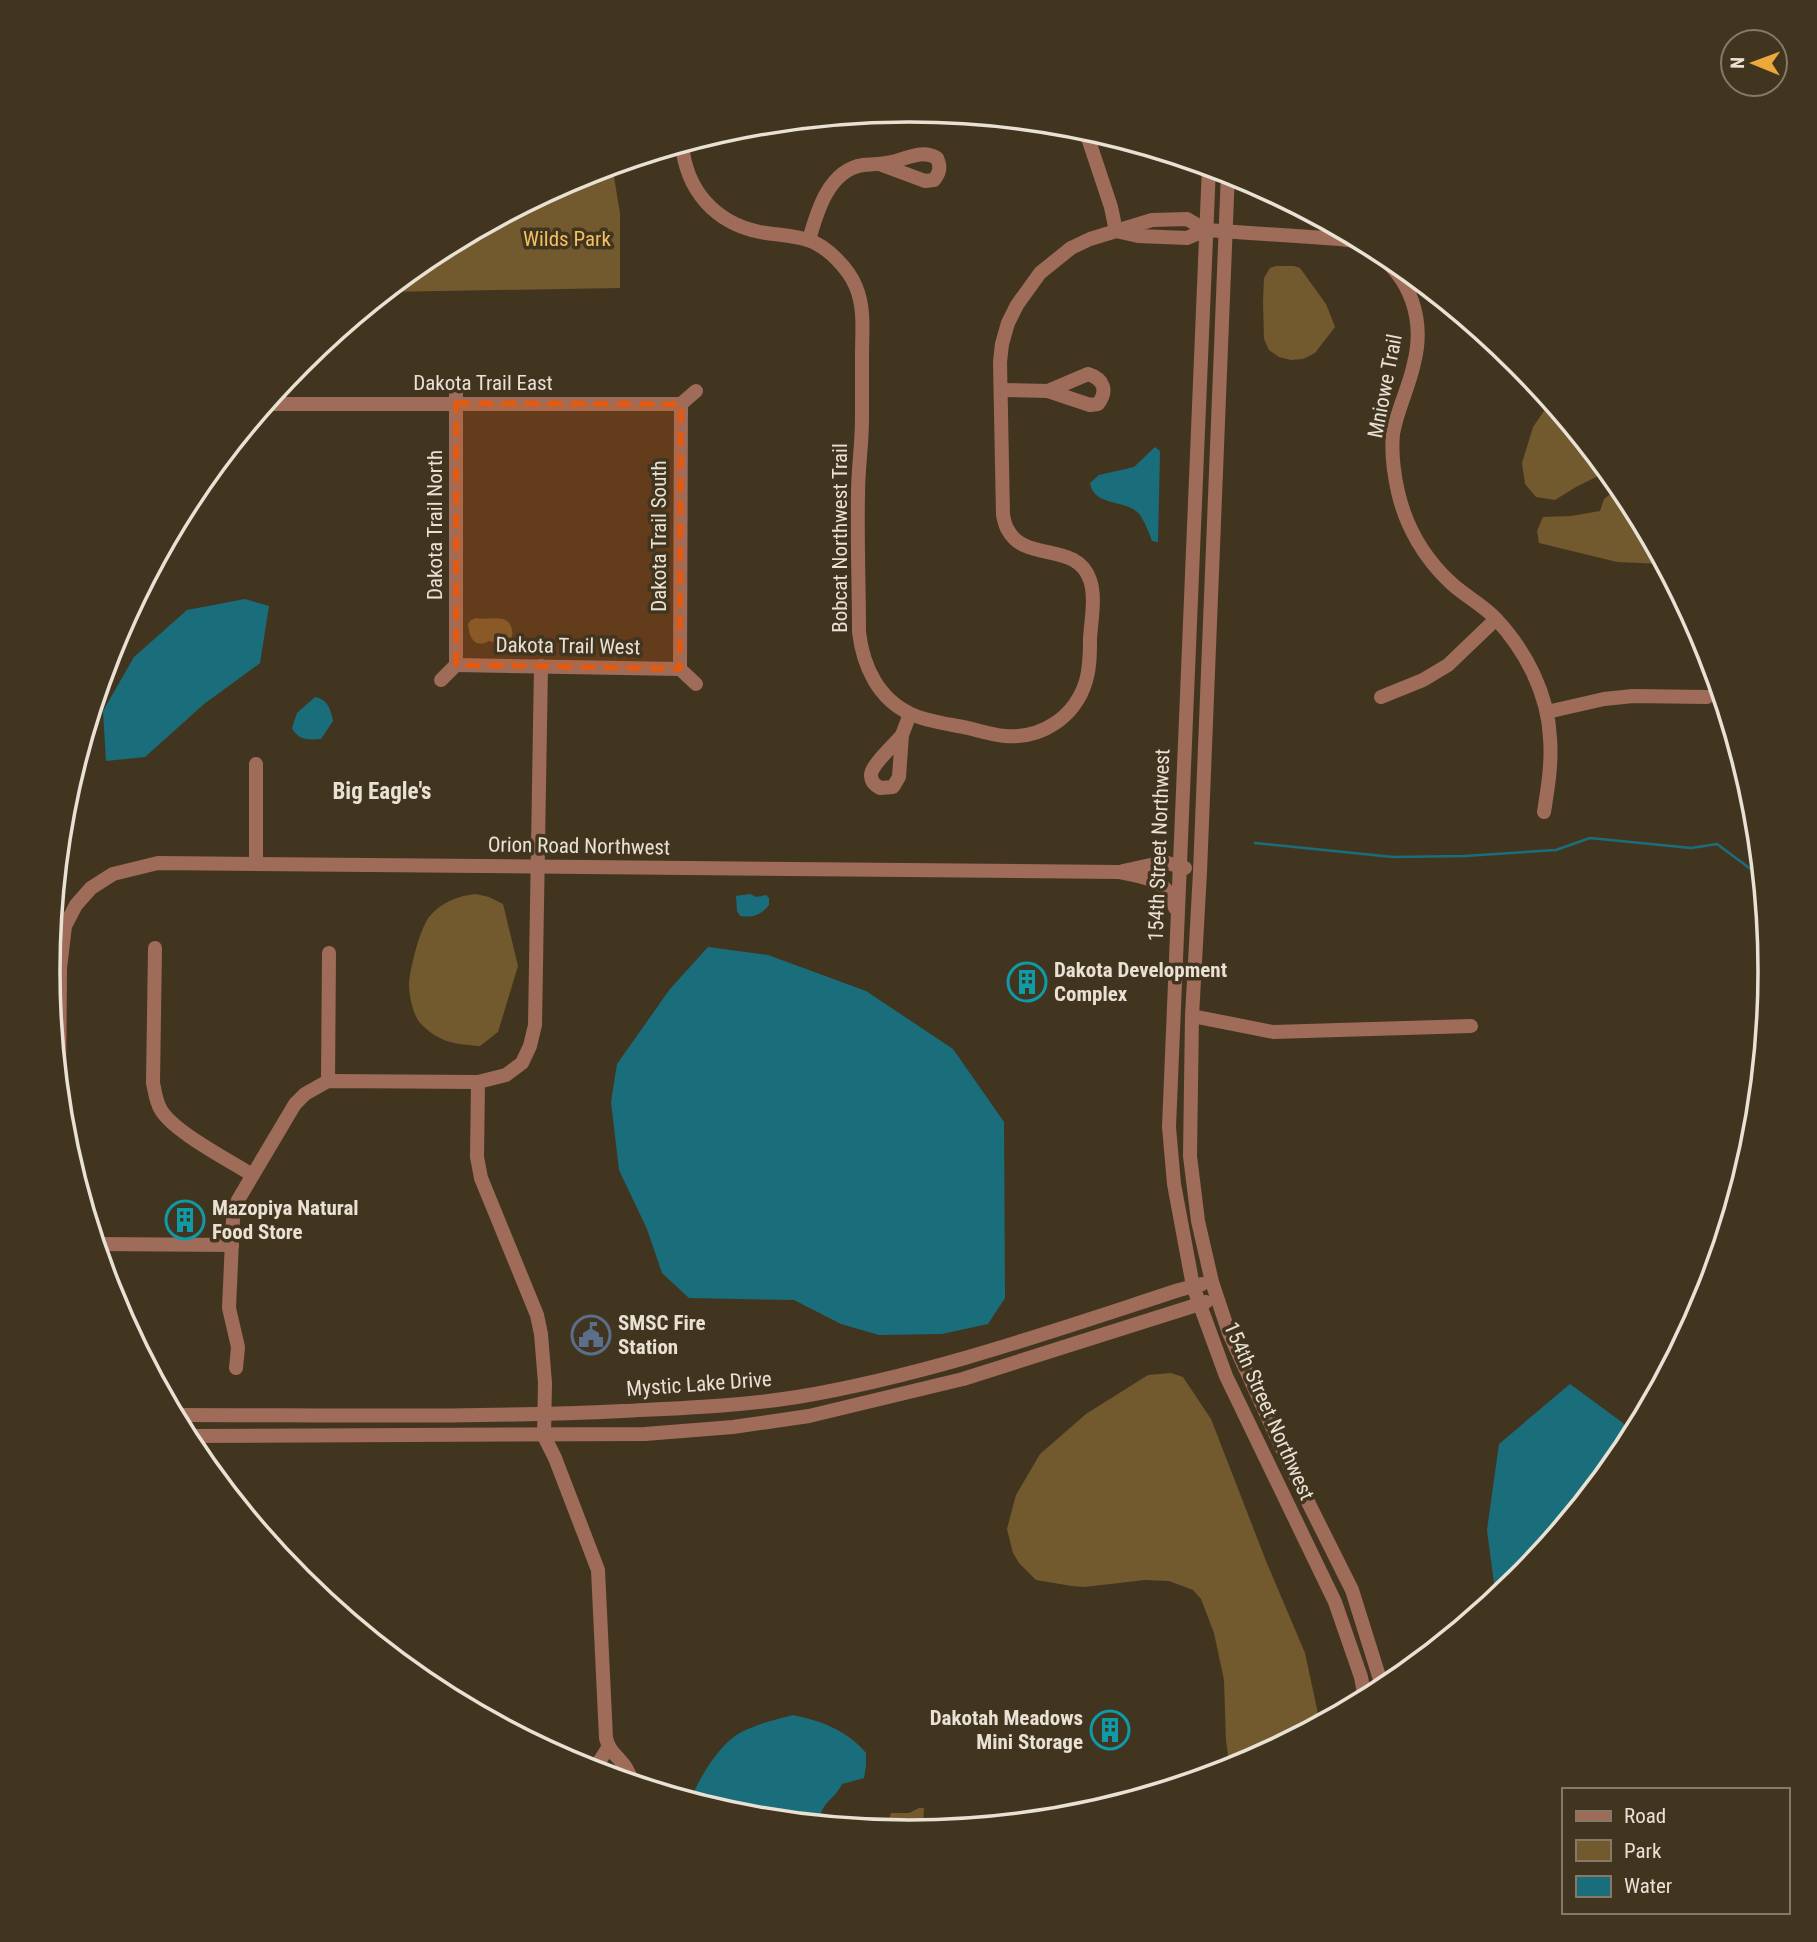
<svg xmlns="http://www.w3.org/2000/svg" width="1817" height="1942" font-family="'Roboto Condensed',sans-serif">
	<rect width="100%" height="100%" fill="#423520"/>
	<g fill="#72592e">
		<path d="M612,165l8,48v75l-236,4 46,-37 149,-80z"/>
		<path d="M1276,266h18l6,2 26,36 9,23 -20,26 -12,6 -12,1 -12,-3 -10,-7 -5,-11 -1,-37 1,-24 6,-10z"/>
		<path d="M1550,402l75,91 38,71 -46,-2 -78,-19 -2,-12 6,-14 28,-1 29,-5 4,-12 9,-7 -5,-12 -10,-4 -22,11 -21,13 -19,-3 -11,-13 -3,-21 11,-36z"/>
		<path d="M476,618c12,3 33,-6 36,12 1,8 -1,12 -6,16l-17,-5c-15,8 -20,-4 -21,-17l3,-4z"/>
		<path d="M476,894l13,3 14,7 15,62 -20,66 -18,14c-25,-2 -40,-3 -59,-22 -8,-8 -12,-29 -12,-40 1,-16 11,-55 20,-67 13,-15 28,-21 47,-23z"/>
		<path d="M1171,1373l12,4 28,42 55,142 39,92 15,70 -82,44 -8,2 -4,-28 -2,-61 -10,-47 -13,-34 -8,-9 -24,-9 -24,-1 -61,7 -12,-1 -36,-6 -17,-17 -6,-10 -6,-24 9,-34 24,-41 46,-40 62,-39z"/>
		<path d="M919,1808h5l-1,23 -15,1 -32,-3h10l5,-16h18z"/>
	</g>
	<g fill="#1a6e7b">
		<path d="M1155,447l5,4 -2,91 -6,-1c-3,-8 -7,-19 -12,-26 -13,-17 -46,-7 -50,-32l9,-8 35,-8z"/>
		<path d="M245,599l24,7 -9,57 -56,41 -59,53 -39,4 -3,-50 31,-54 53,-47z"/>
		<path d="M315,697c13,3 15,11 18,24l-12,18c-13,1 -23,1 -29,-11l5,-15z"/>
		<path d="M750,894l6,3 10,-2 3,3v7c-8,10 -16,13 -29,11l-3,-5 -1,-15z"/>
		<path d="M708,947l60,8 98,36 87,58 51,73 1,176 -17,26 -46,10 -63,1 -38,-11 -47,-24 -105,-2 -27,-25 -15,-44 -28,-59 -8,-68 6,-38 53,-75z"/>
		<path d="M1570,1384l53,39 8,15 -7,12 -107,130 -21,18 -9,-68 12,-86z"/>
		<path d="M793,1715c28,6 54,15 73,38v13l-2,12 -22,6c-9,18 -19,15 -24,39l-78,-7 -50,-16c10,-22 25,-49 45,-64 16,-11 39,-16 58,-21z"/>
	</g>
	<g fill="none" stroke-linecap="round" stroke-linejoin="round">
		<path stroke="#1a6e7b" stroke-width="2.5" d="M1255,843l138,14 72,-1 91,-6 34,-12 101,10 26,-4 43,32"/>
		<g stroke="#9f6c59" stroke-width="14">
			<path d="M1085,129l26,78 5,24"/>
			<path d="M682,144c4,46 33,79 78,88 16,3 33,3 48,8 19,6 41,29 48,47 9,21 6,46 6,68 0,22 0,43 0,64 0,25 -4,50 -4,75 -1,46 1,92 1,138 4,34 19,67 52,82 17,8 39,10 57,14 12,3 25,7 37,8 37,3 70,-19 81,-55 4,-14 4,-28 4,-42 1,-18 6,-42 0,-59 -13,-39 -65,-17 -82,-50 -3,-4 -4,-11 -5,-15l-3,-153 2,-18 6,-21 9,-18 23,-32 31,-25 19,-9 62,-19 35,-1 19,11 134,9c6,1 14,1 21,4 4,2 9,6 13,9 37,25 51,68 40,111 -5,25 -17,46 -21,71 -2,20 1,40 5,58 8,35 27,67 53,91 14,13 32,22 45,36 30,32 52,75 54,119 2,25 -2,49 -6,74"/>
			<path d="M1209,166l-40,961 5,57 19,102 33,90 109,226 26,75 4,22"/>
			<path d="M1228,172l-28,700 -8,144 -2,140 8,65 14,61 17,51 62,135 61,122 31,99"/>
			<path d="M1116,231l22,5 49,2 19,-8"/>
			<path d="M809,240c8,-29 20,-70 54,-75 12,-1 21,-1 33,-4 14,-4 27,-11 41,-3 4,9 3,14 -3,22l-9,1 -43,-16"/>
			<path d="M456,384v281"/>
			<path d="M1001,390l47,1 42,14 8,-1c10,-13 6,-25 -10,-30l-40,17"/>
			<path d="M265,404h416l15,-13"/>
			<path d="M456,665l224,4"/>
			<path d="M680,669l1,-265"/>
			<path d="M680,669l16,15"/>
			<path d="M441,680l15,-15"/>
			<path d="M1381,697l42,-17 25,-15 48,-46"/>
			<path d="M1547,712l57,-13 29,-3 74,1"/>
			<path d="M902,735c-7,9 -31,30 -31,40 0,7 4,10 9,13l13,-1 6,-10 3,-42 8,-21"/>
			<path d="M256,863v-99"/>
			<path d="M1123,871l41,-9 21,6"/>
			<path d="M155,948l-2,135c2,9 3,19 8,27 13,22 68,50 91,65"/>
			<path d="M1192,1016l81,16 198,-6"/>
			<path d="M328,1081l1,-128"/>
			<path d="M478,1082l-1,75 4,21 56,137 4,19 4,49 -1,53 11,22 43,112 8,168c4,19 21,21 26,45"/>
			<path d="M59,1088l1,-120 5,-42 11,-21 15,-17 22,-14 45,-11 961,9c26,6 49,6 56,36"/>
			<path d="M96,1244l136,1"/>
			<path d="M236,1368l2,-21 -9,-39 4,-89 5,-19 57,-96 10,-10 23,-13 150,1 28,-7 16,-12 8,-17 5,-21 6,-359"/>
			<path d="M174,1415c150,0 300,3 449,-4 58,-3 117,-5 174,-14 131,-22 256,-66 382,-107l23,-6"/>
			<path d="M185,1436l460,-2 88,-7 76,-11 154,-37 243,-77"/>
			<path d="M588,1770l11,-8 9,-14"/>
			<path d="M984,1823v2"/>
		</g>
	</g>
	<path fill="#e8590c" fill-opacity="0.2" stroke="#e8590c" stroke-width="5" stroke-dasharray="14 9" stroke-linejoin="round" d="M456,403l225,1 -1,265 -224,-4z"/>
	<defs>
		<symbol id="building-ring" viewBox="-11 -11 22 22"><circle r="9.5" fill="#423520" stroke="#0f9aa8" stroke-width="1.5"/><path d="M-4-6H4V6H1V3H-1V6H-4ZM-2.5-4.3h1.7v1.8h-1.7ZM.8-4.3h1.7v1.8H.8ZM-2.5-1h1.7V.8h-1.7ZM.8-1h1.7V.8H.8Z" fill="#0f9aa8"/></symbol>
		<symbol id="civic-ring" viewBox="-11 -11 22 22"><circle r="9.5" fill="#423520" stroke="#5c6f8a" stroke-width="1.5"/><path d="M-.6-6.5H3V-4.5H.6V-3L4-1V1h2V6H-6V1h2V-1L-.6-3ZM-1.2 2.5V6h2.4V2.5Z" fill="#5c6f8a"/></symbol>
	</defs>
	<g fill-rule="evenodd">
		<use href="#building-ring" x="1005" y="960" width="44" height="44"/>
		<use href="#building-ring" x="163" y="1198" width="44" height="44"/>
		<use href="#civic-ring" x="569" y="1313" width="44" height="44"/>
		<use href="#building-ring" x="1088" y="1708" width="44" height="44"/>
	</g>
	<g text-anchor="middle" stroke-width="7" stroke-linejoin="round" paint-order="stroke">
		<g font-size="21" fill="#f5c060" stroke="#423520">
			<text x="567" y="246">Wilds Park</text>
		</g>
		<g font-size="21" fill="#e9e1d4" stroke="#423520">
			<text x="483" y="390">Dakota Trail East</text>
			<text transform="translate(1385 386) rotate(-79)" y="7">Mniowe Trail</text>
			<text transform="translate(435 525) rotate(-90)" y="7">Dakota Trail North</text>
			<text transform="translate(659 536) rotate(-90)" y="7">Dakota Trail South</text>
			<text transform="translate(840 538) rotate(-90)" y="7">Bobcat Northwest Trail</text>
			<text transform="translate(568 646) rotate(1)" y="7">Dakota Trail West</text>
			<text transform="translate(1159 845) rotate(-88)" y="7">154th Street Northwest</text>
			<text transform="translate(579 846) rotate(1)" y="7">Orion Road Northwest</text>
			<text transform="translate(699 1384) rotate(-4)" y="7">Mystic Lake Drive</text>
			<text transform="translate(1269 1411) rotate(66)" y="7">154th Street Northwest</text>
		</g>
		<g font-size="21" font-weight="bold" fill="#e9e1d4" stroke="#423520" text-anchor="start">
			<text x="1054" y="977">Dakota Development<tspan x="1054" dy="24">Complex</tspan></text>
			<text x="212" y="1215">Mazopiya Natural<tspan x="212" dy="24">Food Store</tspan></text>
			<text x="618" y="1330">SMSC Fire<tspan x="618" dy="24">Station</tspan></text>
			<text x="1083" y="1725" text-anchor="end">Dakotah Meadows<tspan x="1083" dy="24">Mini Storage</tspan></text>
		</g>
		<g font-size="23" font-weight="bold" fill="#e9e1d4" stroke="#423520">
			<text x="382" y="799">Big Eagle's</text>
		</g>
	</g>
	<path d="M0 0H1817V1942H0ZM60 971a849 849 0 1 1 1698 0a849 849 0 1 1-1698 0Z" fill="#423520" fill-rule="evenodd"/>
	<path fill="none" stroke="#e9e1d4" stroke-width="3.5" d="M60 971a849 849 0 1 1 1698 0a849 849 0 1 1-1698 0Z"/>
	<rect x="1562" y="1788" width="228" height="126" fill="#423520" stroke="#857a68" stroke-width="2"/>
	<rect x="1576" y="1811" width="35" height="10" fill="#9f6c59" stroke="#857a68" stroke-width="2"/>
	<text x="1624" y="1823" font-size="21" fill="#e9e1d4">Road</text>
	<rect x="1576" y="1840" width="35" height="21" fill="#72592e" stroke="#857a68" stroke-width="2"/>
	<text x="1624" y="1858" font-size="21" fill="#e9e1d4">Park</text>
	<rect x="1576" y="1876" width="35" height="21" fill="#1a6e7b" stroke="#857a68" stroke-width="2"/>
	<text x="1624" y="1893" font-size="21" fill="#e9e1d4">Water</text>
	<g transform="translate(1754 63) rotate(271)"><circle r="33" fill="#423520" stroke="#857a68" stroke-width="2"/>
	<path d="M0-5L12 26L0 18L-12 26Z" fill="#eda83b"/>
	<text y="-10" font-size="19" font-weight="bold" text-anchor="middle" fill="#e9e1d4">N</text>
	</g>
</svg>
